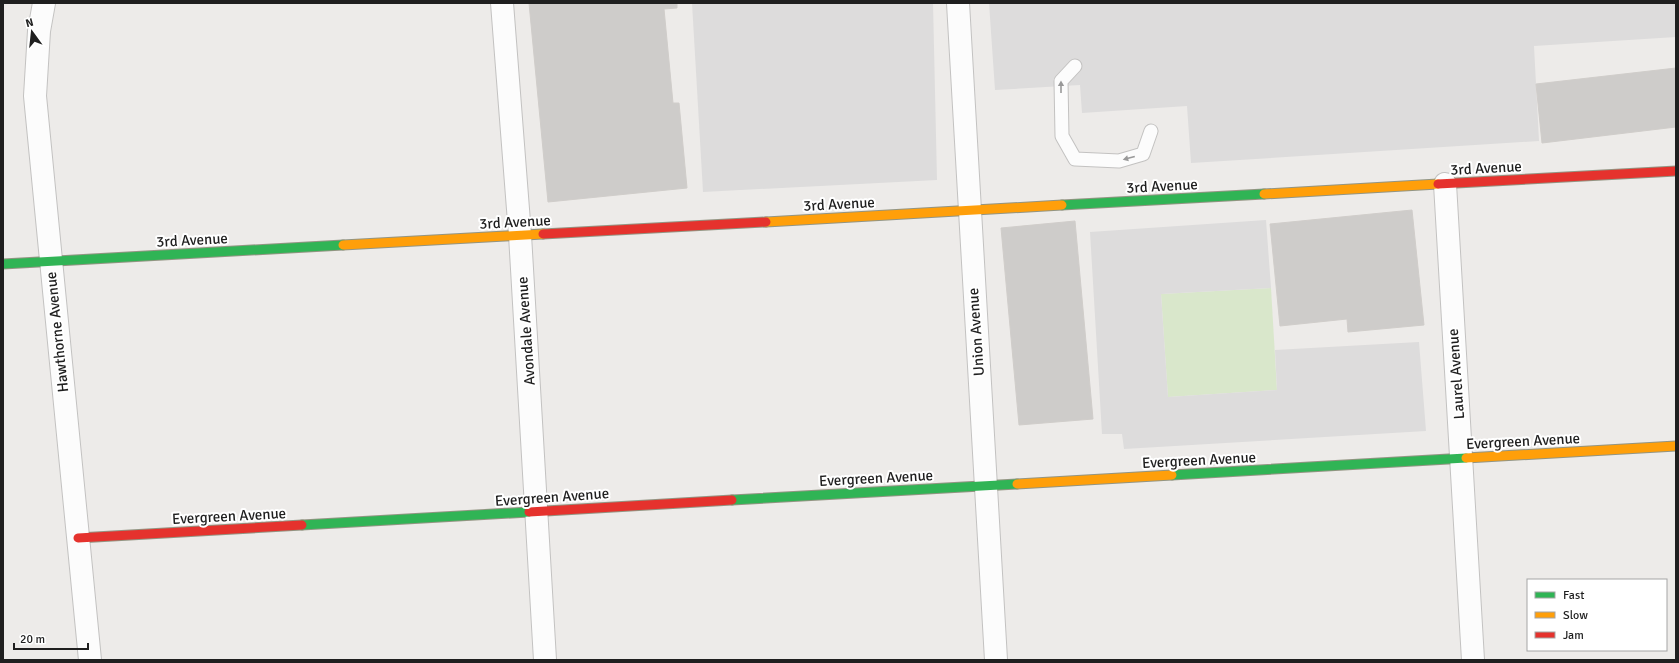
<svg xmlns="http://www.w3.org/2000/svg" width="1679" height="663" font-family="Signika,sans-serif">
	<rect width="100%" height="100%" fill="#edebe9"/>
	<path fill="#d9e7cb" d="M1271,288l6,102 -109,7 -7,-103z"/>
	<g fill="#dddcdc">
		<path d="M692,3h241l4,177 -234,12z"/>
		<path d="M989,3h687v34l-142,9 5,95 -348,22 -4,-57 -105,7 -2,-28 -85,5z"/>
		<path d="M1266,220l5,68 -110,6 7,103 109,-7 -2,-40 144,-8 7,89 -302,18 -2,-15h-20l-12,-202z"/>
	</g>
	<g fill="#ceccca" stroke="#d0cdca">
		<path d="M529,3h148v5l-13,1 9,94h6l8,85 -139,14z"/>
		<path d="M1676,68v59l-134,16 -6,-59z"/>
		<path d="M1412,210l12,115 -76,7 -1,-13 -67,7 -10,-102z"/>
		<path d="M1075,221l18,198 -74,6 -18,-197z"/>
	</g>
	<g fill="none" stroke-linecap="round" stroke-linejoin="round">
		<defs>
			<path id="lane" d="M1075,66l-14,15 1,55 13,23 44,2 24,-7 8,-23"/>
			<g id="street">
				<path d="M44,3l-5,28 -4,65 55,564"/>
				<path d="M502,3l18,232 25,425"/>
				<path d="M958,3l38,657"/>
				<path d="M1445,184l28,476"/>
			</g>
			<g id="fast">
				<path d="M1062,205l202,-11"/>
				<path d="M3,264l340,-19"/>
				<path d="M1172,475l294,-17"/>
				<path d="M732,500l285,-16"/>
				<path d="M302,525l227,-13"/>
			</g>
			<g id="slow">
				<path d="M1264,194l174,-10"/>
				<path d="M766,222l296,-17"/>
				<path d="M343,245l200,-11"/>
				<path d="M1466,458l210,-12"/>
				<path d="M1017,484l155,-9"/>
			</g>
			<g id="jam">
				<path d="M1438,184l238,-13"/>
				<path d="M543,234l223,-12"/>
				<path d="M529,512l203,-12"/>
				<path d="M78,538l224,-13"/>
			</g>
		</defs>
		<use href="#lane" stroke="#c3c2c1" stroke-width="15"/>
		<use href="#street" stroke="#c3c2c1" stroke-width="24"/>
		<use href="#fast" stroke="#939583" stroke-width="11"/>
		<use href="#slow" stroke="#939583" stroke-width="11"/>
		<use href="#jam" stroke="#939583" stroke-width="11"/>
		<use href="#lane" stroke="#fcfcfc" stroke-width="13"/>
		<use href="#street" stroke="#fcfcfc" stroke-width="22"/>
		<use href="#fast" stroke="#30b455" stroke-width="9"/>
		<use href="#slow" stroke="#ff9f0a" stroke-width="9"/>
		<use href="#jam" stroke="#e5322d" stroke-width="9"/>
	</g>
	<defs><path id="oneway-solid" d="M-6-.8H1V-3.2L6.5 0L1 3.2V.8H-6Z"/></defs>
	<g fill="#999">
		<use href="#oneway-solid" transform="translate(1061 87) rotate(-90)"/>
		<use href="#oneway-solid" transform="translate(1129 158) rotate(165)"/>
	</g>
	<g text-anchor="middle" stroke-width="4" stroke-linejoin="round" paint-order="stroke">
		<g font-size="15" fill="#1f1f1f" stroke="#fff">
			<text transform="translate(1486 168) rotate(-3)" y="5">3rd Avenue</text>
			<text transform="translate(1162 186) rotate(-3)" y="5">3rd Avenue</text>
			<text transform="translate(839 204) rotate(-3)" y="5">3rd Avenue</text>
			<text transform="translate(515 222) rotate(-3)" y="5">3rd Avenue</text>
			<text transform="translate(192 240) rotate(-3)" y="5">3rd Avenue</text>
			<text transform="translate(526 331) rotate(-94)" y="5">Avondale Avenue</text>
			<text transform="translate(57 332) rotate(-96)" y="5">Hawthorne Avenue</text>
			<text transform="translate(976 332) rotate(-94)" y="5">Union Avenue</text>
			<text transform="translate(1456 374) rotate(-94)" y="5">Laurel Avenue</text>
			<text transform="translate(1523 441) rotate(-3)" y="5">Evergreen Avenue</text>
			<text transform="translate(1199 460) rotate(-3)" y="5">Evergreen Avenue</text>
			<text transform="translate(876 478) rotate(-3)" y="5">Evergreen Avenue</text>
			<text transform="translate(552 497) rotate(-4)" y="5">Evergreen Avenue</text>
			<text transform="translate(229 516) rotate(-3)" y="5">Evergreen Avenue</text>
		</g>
	</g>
	<rect width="1679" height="663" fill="none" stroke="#1f1f1f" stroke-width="8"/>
	<rect x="1527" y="579" width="140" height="72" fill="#ffffff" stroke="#a5a5a5"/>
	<rect x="1535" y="592" width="20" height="6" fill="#30b455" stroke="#a5a5a5"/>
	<text x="1563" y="599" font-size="12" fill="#1f1f1f">Fast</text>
	<rect x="1535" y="612" width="20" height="6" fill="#ff9f0a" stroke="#a5a5a5"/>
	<text x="1563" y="619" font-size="12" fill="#1f1f1f">Slow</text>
	<rect x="1535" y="632" width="20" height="6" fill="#e5322d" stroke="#a5a5a5"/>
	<text x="1563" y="639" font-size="12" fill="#1f1f1f">Jam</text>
	<g transform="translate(32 32) rotate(345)" stroke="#ffffff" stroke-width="3" paint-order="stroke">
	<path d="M0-3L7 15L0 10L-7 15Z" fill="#1f1f1f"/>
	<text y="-6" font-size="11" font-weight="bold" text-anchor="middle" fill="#1f1f1f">N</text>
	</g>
	<path d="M14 643v6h74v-6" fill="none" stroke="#1f1f1f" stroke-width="2"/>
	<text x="20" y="643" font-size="12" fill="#1f1f1f" stroke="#ffffff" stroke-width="3" paint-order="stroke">20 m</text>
</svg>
